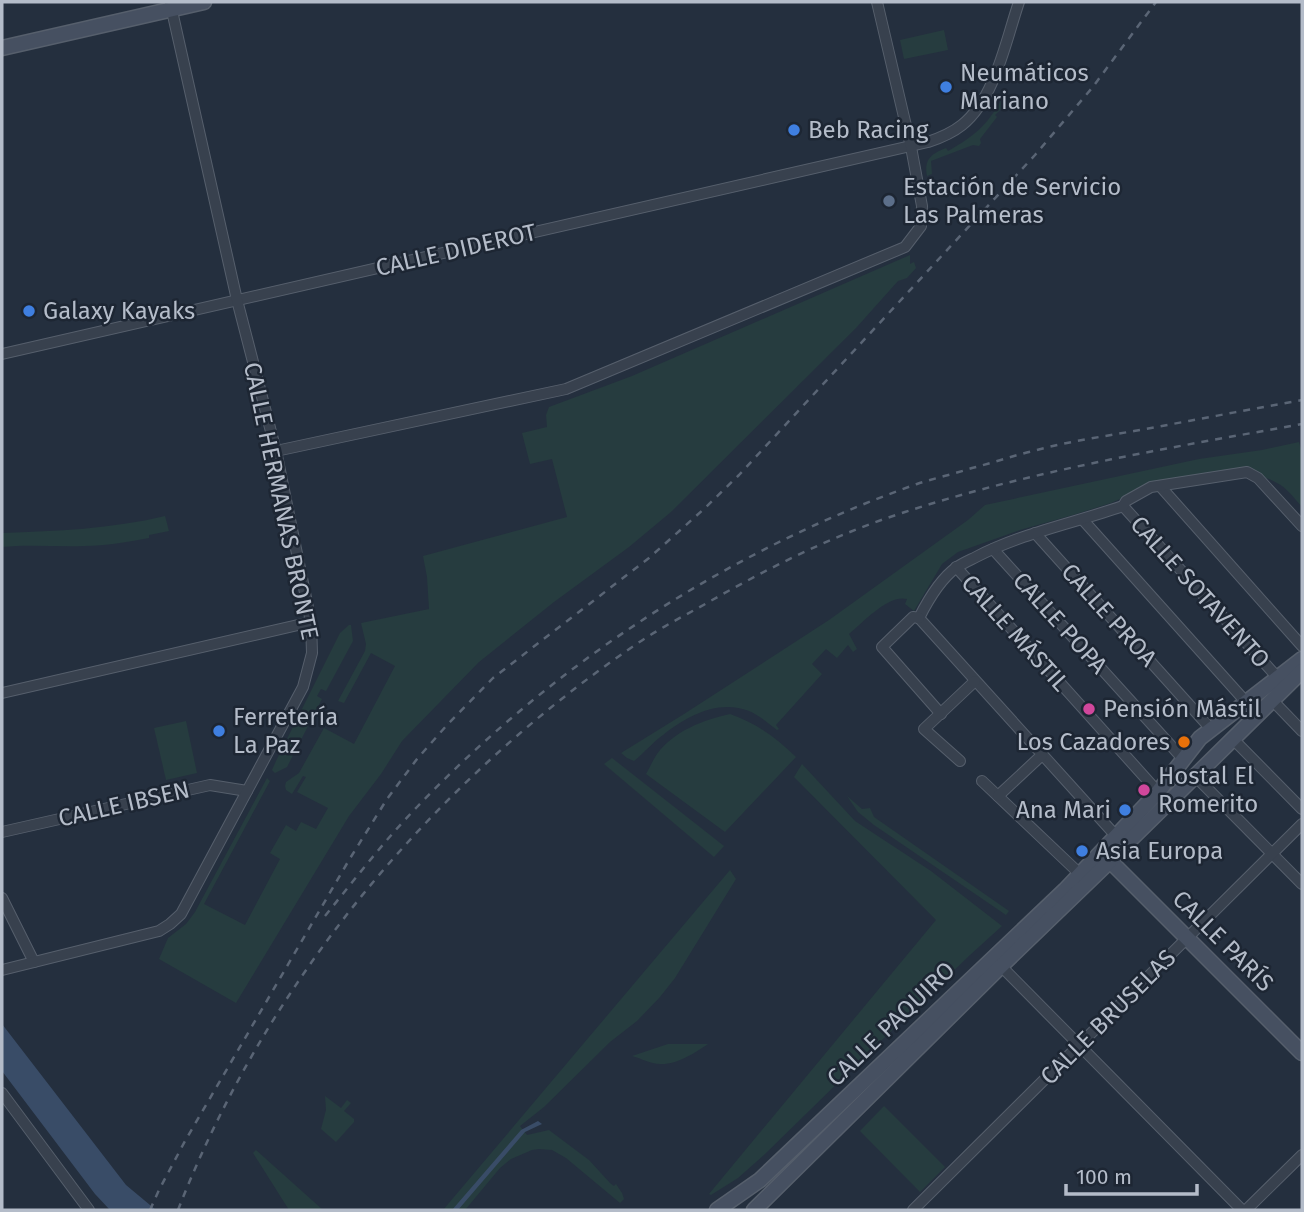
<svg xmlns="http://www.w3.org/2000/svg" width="1304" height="1212" font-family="'Fira Sans',sans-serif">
	<rect width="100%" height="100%" fill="#242f3e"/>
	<g fill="#263c3f">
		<path d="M944,30l4,20 -44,9 -4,-19z"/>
		<path d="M1005,93l-4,16 -6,6 2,2 -17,22 1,4 -2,3 -6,-1 -42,16 1,13 -5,2c-3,-17 4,-22 19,-28l2,3c29,-16 42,-29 57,-58z"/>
		<path d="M910,255v9l4,-2 2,6 -9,10 -9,3 -42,47 -185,184 -42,35 -75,55 -75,60 -77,79 -21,33 -32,42 -113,187 -77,-44 9,-21 18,-14 9,-12 72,-134 3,3 -66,123 41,21 35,-66 -10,-6 16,-28 10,6 5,-9 15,7 12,-21 -31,-16 9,-15 -3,-1 -11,18 -6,-4 -1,-4 1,-4 13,-9 25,-45 30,16 41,-78 -24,-13 -27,50 -6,-2 27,-50 1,-7 -5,-21 68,-14 -2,-32 -4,-21 144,-39 -15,-58 -22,5 -8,-31 25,-6 -1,-12 3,-8 83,-31z"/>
		<path d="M1299,442l3,11v54c-8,-9 -15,-19 -25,-24 -11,-7 -16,-4 -26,-14l-99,16 -41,18 -38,12 -53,15 -62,22 -16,12 -28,47 -9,-7 2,-5c-18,-5 -44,23 -58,35l8,15 -4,3 -5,-7 -11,13 -11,-9 -14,15 10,10 -46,51 3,4 -2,1c-8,-6 -18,-15 -28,-19 -31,-12 -62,5 -86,24 -11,8 -19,18 -29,26l-7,-3 -6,-5 63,-39 145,-94 139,-100 17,-15 214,-46 63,-9z"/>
		<path d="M165,516l4,15 -20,4v3c-22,4 -43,8 -65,8 -28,1 -55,-2 -82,1v-14c55,-2 109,-4 163,-17z"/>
		<path d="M349,625h2l2,16 -27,50 -5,-2 -4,7 5,3 -35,68 -12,6 -3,-3 4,-9 64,-128z"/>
		<path d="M730,714c26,9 47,24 66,43l-71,75 -79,-58c4,-7 7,-14 11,-20 17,-23 46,-34 73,-40z"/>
		<path d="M186,721l11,52 -31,7 -12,-52z"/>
		<path d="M612,758l112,88 -10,11 -110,-93z"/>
		<path d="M802,764l53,57 76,50 71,55 -32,29 -116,112 -89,87 -27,24 -27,17 -2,-1 227,-274 -142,-143z"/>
		<path d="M847,796l15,13 8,-1 4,9 135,94 -3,4 -132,-90 -16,-13z"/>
		<path d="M730,870l6,9 -61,99 -15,19 -23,24 -27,21 -66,65 -24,19 7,9 22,-5 40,30 21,23 4,3 2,-2 6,9 2,6 -4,4 -54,-45 -14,-8 -13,-1 -7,1 -21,9 -11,9 -35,42h-22z"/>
		<path d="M668,1044h40c-13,9 -32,21 -48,20 -9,0 -20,-6 -28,-8z"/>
		<path d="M325,1096l16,12 6,-8 4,3 -7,8 10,8v3l-18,20 -15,-13 5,-19z"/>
		<path d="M884,1106l61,61 -25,25 -60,-61z"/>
		<path d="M256,1150l67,60h-34l-36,-57z"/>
	</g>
	<g fill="#394c67">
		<path d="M2,1024l124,161 30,25h-46l-15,-16 -93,-123z"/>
		<path d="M538,1121l4,3 -17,8 -67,78h-6l69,-80z"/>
	</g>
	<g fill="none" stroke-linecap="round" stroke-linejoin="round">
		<defs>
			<g id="street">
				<path d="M2,354l926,-212c12,-4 24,-9 34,-17 33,-26 44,-85 57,-123"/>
				<path d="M276,451l290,-62 339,-142 16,-21 1,-20 -11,-59 -34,-145"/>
				<path d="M1160,486l142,160"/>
				<path d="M1123,506l155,172"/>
				<path d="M1083,520l163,182"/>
				<path d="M1035,533l176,196"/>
				<path d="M993,549l191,211"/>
				<path d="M956,567l202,225"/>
				<path d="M919,618c9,-18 21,-39 38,-51 6,-4 13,-7 19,-10 46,-24 98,-34 147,-51l3,-5 25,-14 96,-15 11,6 44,48"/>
				<path d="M919,618l197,218"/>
				<path d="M919,618l-6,-1 -31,30 59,67"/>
				<path d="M2,693l309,-71"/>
				<path d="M1273,701l29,30"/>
				<path d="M1233,739l69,70"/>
				<path d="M960,761l-36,-32 51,-48"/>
				<path d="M1196,777l106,107"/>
				<path d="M982,781l99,94"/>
				<path d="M998,796l44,-41"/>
				<path d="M2,832l208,-47 37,6"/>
				<path d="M2,898l32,64"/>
				<path d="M1001,966l241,244"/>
				<path d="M2,970l157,-39 11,-7 11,-10 122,-227 9,-34 -1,-31 -35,-171 -39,-151 -67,-298"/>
				<path d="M2,1093l87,117"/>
				<path d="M913,1210l389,-386"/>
				<path d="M1246,1210l56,-55"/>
			</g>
			<g id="secondary">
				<path d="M2,48l202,-46"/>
				<path d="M1110,861l192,192"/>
				<path d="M717,1210l43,-30 305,-290 93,-98 42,-54 102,-79"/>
				<path d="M754,1210l247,-244 109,-105 11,-12 181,-178"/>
			</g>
		</defs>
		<use href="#street" stroke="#565f6c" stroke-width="12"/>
		<use href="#secondary" stroke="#565f6c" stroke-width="17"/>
		<use href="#street" stroke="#38414e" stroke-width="10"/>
		<use href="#secondary" stroke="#465061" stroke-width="14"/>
		<g stroke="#5a6575" stroke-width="2.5" stroke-dasharray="7 7" stroke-linecap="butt">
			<path d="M325,916c30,-37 59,-75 92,-109 138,-144 312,-257 500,-323 18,-6 37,-10 55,-16 20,-5 40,-12 61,-17 33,-9 67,-14 101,-20 56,-10 112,-21 168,-31"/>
			<path d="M150,1210l9,-20 26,-49 164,-281 38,-61 30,-40 30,-34 46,-47 156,-120 56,-50 34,-33 296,-320 57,-67 64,-86"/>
			<path d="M178,1210c90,-231 255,-428 460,-567 22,-15 46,-27 69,-40 63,-36 129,-69 198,-91 129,-42 264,-64 397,-88"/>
		</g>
	</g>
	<g fill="#3f7fe0" stroke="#1d2633" stroke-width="2.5">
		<circle cx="946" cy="87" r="7"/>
		<circle cx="794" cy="130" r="7"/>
		<circle cx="29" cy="311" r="7"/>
		<circle cx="219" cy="731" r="7"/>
		<circle cx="1125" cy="810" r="7"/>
		<circle cx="1082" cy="851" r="7"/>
	</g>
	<circle fill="#5c6f8a" stroke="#1d2633" stroke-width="2.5" cx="889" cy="201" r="7"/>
	<g fill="#d1479c" stroke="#1d2633" stroke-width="2.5">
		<circle cx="1089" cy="709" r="7"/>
		<circle cx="1144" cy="790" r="7"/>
	</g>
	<circle fill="#e8710a" stroke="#1d2633" stroke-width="2.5" cx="1184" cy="742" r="7"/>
	<g text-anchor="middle" stroke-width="5" stroke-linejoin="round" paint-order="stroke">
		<g font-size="24" fill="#b4bcc9" stroke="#1d2633" text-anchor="start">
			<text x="960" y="81">Neumáticos<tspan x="960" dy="28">Mariano</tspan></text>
			<text x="808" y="138">Beb Racing</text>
			<text x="903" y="195">Estación de Servicio<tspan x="903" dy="28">Las Palmeras</tspan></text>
			<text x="43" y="319">Galaxy Kayaks</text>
			<text x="1103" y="717">Pensión Mástil</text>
			<text x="233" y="725">Ferretería<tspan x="233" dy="28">La Paz</tspan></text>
			<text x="1170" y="750" text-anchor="end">Los Cazadores</text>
			<text x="1158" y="784">Hostal El<tspan x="1158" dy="28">Romerito</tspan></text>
			<text x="1111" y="818" text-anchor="end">Ana Mari</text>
			<text x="1096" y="859">Asia Europa</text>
		</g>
		<g font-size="24" fill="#b4bcc9" stroke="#1d2633">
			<text transform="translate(456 250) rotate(-13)" y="8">CALLE DIDEROT</text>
			<text transform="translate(281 501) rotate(78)" y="8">CALLE HERMANAS BRONTE</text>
			<text transform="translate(1200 592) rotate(48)" y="8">CALLE SOTAVENTO</text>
			<text transform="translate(1109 615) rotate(48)" y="8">CALLE PROA</text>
			<text transform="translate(1060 623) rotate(48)" y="8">CALLE POPA</text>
			<text transform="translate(1015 633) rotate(48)" y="8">CALLE MÁSTIL</text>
			<text transform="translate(124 804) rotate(-13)" y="8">CALLE IBSEN</text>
			<text transform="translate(1223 941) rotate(45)" y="8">CALLE PARÍS</text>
			<text transform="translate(1108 1017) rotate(-45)" y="8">CALLE BRUSELAS</text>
			<text transform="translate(891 1024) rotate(-44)" y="8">CALLE PAQUIRO</text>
		</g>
	</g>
	<rect width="1304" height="1212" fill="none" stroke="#b4bcc9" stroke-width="7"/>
	<path d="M1066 1184v10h131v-10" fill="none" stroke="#b4bcc9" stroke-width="3.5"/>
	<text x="1076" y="1184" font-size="21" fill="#b4bcc9" stroke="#1d2633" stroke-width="5" paint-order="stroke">100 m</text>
</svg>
